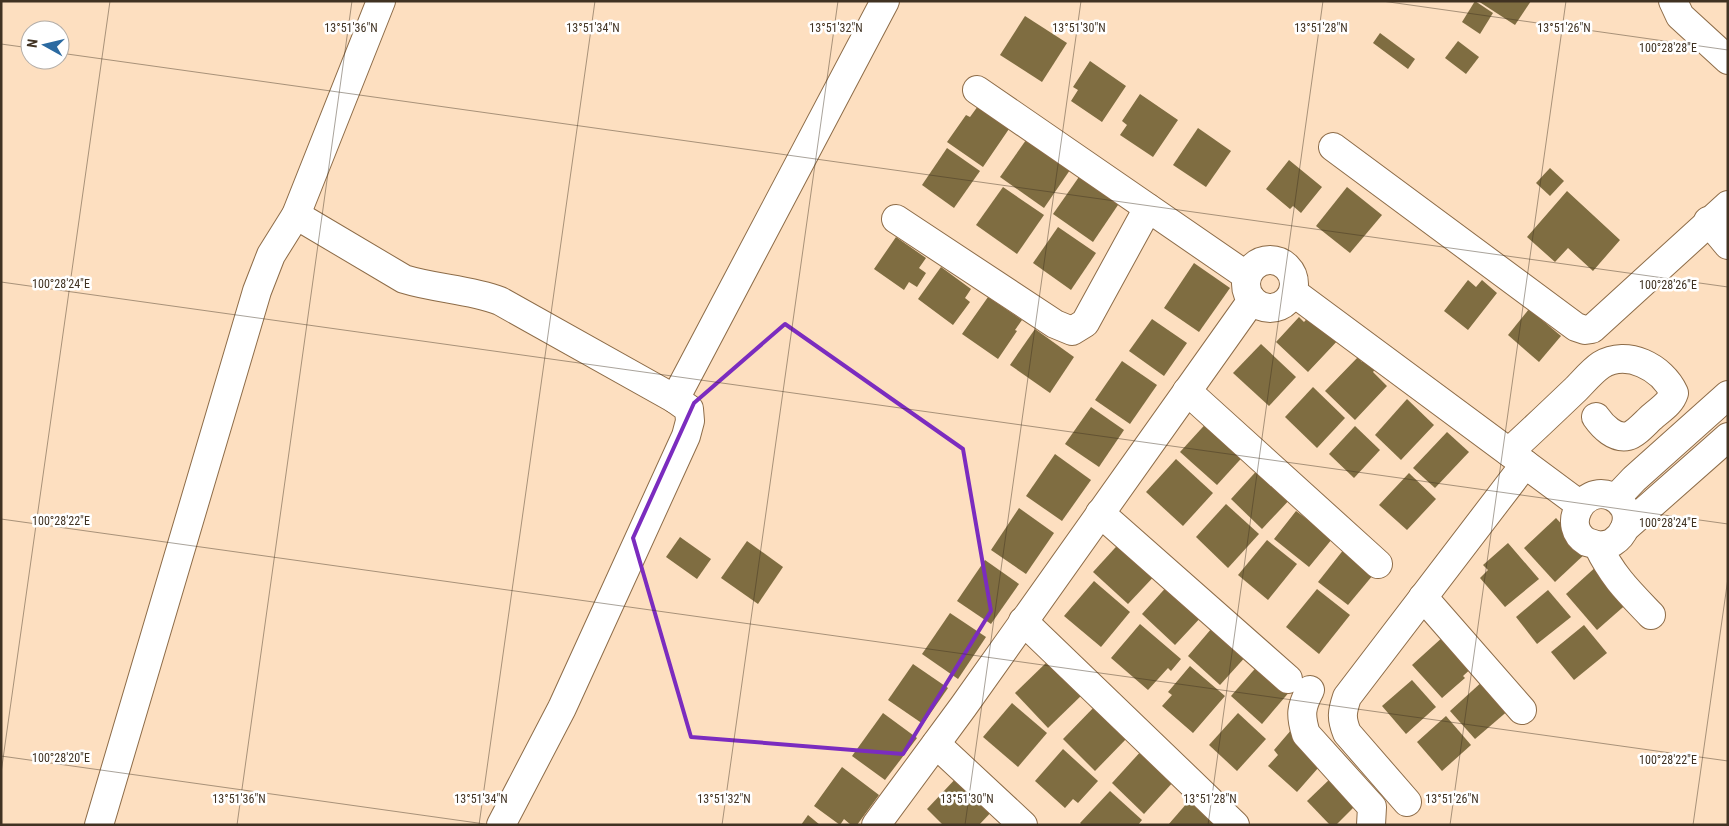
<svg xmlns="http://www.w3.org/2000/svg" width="1729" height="826" font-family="'Roboto Condensed',sans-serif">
	<rect width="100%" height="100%" fill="#fddfc0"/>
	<g fill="#7f6d41">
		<path d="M1475,1l18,12 -13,21 -18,-12z"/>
		<path d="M1478,1h53l-16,24z"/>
		<path d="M1025,16l42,27 -25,39 -42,-27z"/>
		<path d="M1380,33l35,26 -7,10 -35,-26z"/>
		<path d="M1458,41l21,16 -13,17 -21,-16z"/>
		<path d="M1090,61l36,25 -24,36 -31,-21 7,-11 -5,-3z"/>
		<path d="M1140,94l38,26 -25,37 -33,-22 7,-10 -5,-4z"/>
		<path d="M978,106l33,20 -28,41 -36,-25 19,-27 4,2z"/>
		<path d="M1198,128l33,23 -25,36 -33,-22z"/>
		<path d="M1026,140l44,30 -26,38 -44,-31z"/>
		<path d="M947,148l33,23 -26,37 -32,-23z"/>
		<path d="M1289,160l33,27 -21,26 -8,-7 -3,3 -24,-20z"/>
		<path d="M1550,168l14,13 -14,15 -14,-13z"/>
		<path d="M1081,174l39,28 -27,40 -40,-28z"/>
		<path d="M1003,187l41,28 -27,39 -41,-29z"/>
		<path d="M1347,187l35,28 -32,38 -34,-27z"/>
		<path d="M1567,191l53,49 -27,31 -25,-23 -13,14 -28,-25z"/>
		<path d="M1058,227l38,26 -25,37 -38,-27z"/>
		<path d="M896,237l30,21 -7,10 7,5 -9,14 -8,-5 -5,8 -30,-21z"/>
		<path d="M1194,263l36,25 -31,44 -35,-24z"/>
		<path d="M941,267l30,22 -6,9 5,4 -17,23 -35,-26z"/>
		<path d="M1468,280l8,7 6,-7 15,13 -29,37 -24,-19z"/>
		<path d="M988,297l34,23 -7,10 2,1 -19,28 -36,-25z"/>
		<path d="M1529,309l32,27 -22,26 -31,-27z"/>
		<path d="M1314,311l27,26 -33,35 -32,-30 23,-25 5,5z"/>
		<path d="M1152,319l35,24 -23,33 -35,-25z"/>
		<path d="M1035,329l39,28 -24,36 -40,-28z"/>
		<path d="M1261,344l35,33 -27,29 -36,-33z"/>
		<path d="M1358,357l4,5 3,-4 11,10 -3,4 14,14 -32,34 -30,-29z"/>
		<path d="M1122,361l35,24 -27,39 -35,-24z"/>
		<path d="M1313,387l32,31 -28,30 -32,-31z"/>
		<path d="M1407,399l27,26 -33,35 -26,-25z"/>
		<path d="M1091,407l33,23 -25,37 -34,-23z"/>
		<path d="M1211,418l37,33 -31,34 -37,-33z"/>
		<path d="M1355,426l25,24 -26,28 -25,-24z"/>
		<path d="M1447,432l22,20 -34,36 -22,-20z"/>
		<path d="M1055,454l36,26 -29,41 -36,-25z"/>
		<path d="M1176,459l37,34 -30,33 -37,-34z"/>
		<path d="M1261,466l32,30 -31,33 -31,-30z"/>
		<path d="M1409,473l27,26 -29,31 -28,-25z"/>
		<path d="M1226,504l33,30 -31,34 -32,-31z"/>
		<path d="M1019,508l35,25 -28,41 -35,-24z"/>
		<path d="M1296,511l15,11 5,-6 21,17 -28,34 -35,-28z"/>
		<path d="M1556,518l31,34 -32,30 -31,-34z"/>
		<path d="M680,537l31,22 -14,20 -31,-22z"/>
		<path d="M1125,537l35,33 -32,34 -35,-32z"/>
		<path d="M1267,540l30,24 -29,36 -30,-25z"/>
		<path d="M747,541l36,26 -25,37 -37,-26z"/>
		<path d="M1508,543l31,36 -34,28 -25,-29 8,-8 -5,-5z"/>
		<path d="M1348,544l30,25 -30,36 -30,-23z"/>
		<path d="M985,560l34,24 -28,40 -34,-23z"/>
		<path d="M1598,565l32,36 -33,29 -31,-36z"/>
		<path d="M1094,581l36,31 -29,35 -37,-31z"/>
		<path d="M1170,583l34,31 -29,31 -33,-31z"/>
		<path d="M1317,589l33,26 -31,39 -33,-27z"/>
		<path d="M1548,590l23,27 -34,27 -21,-27z"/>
		<path d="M950,613l36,24 -28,42 -36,-25z"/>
		<path d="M1218,621l30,33 -28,31 -32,-29z"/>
		<path d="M1140,624l41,35 -10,12 -3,-3 -20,22 -37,-32z"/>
		<path d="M1584,625l23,28 -33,27 -23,-28z"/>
		<path d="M1444,636l31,29 -12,11 2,2 -23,20 -30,-33z"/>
		<path d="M1048,661l37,31 -37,36 -33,-35z"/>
		<path d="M1260,663l31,27 -29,34 -31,-28z"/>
		<path d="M913,664l35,24 -25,36 -35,-24z"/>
		<path d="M1190,666l35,30 -32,37 -31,-27 10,-11 -4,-3z"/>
		<path d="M1412,680l24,27 -30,27 -24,-28z"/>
		<path d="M1484,680l26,29 -35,30 -25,-28z"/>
		<path d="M1012,703l35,30 -29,34 -35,-30z"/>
		<path d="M1098,703l31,33 -34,35 -32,-32z"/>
		<path d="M883,713l34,25 -32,42 -33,-24z"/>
		<path d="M1238,713l28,26 -29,32 -28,-26z"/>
		<path d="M1446,716l25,29 -29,26 -25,-29z"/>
		<path d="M1292,729l34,30 -29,33 -29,-26 10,-11 -4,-5z"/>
		<path d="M1063,749l35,32 -20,22 -5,-4 -8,9 -30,-27z"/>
		<path d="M1143,749l32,31 -31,34 -32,-31z"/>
		<path d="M842,767l37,28 -22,30h-6l-7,-6 -4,6 -26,-19z"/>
		<path d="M959,775l36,33 -16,17h-36l-16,-16z"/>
		<path d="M1333,776l26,26 -23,23h-6l-23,-24z"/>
		<path d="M1110,791l32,29 -4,5h-56l-2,-2z"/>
		<path d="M1194,795l26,30h-52z"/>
		<path d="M808,815l12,10h-19z"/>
	</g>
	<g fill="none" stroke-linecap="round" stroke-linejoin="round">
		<defs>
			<g id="minor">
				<path d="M1673,1l7,15 48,44"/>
				<path d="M977,90l270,186"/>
				<path d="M1333,147l243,180 9,3 7,-1 136,-124"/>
				<path d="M296,215l108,64c32,10 65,10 96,22l175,98 14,10 1,12 -4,15 -124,272 -61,117"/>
				<path d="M896,219l159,105 17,7 13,-8 63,-115"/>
				<path d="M1708,221l20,24"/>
				<circle cx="1270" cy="284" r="24"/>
				<path d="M1293,292l286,212"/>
				<path d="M1187,391l191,173"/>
				<path d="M675,399l210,-398"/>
				<path d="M1509,452c23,-21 45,-42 67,-63 7,-7 16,-18 25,-24 26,-16 61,2 73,28 -3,10 -13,16 -21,23 -7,6 -17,18 -25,20 -13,3 -25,-9 -32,-19"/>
				<path d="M1616,498l18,-19 94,-84"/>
				<path d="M1100,513l188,166"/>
				<path d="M1625,528l103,-91"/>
				<path d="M1598,546c5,-1 11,-1 15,-4 11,-7 17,-21 12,-33 -3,-6 -9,-11 -14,-13 -30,-11 -50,31 -24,46 3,1 8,2 11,4 15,31 30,45 53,69"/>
				<path d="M1423,597l99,113"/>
				<path d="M1023,621l212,204"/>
				<path d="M1310,690c-9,17 -10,25 -4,44l66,73 -1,18"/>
				<path d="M936,744l87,81"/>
				<path d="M1407,802l-60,-69c-6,-15 -5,-21 0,-36l178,-233"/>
				<path d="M99,825l158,-534 14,-36 25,-40 85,-214"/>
				<path d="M876,825l87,-118 289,-407"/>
			</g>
		</defs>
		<use href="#minor" stroke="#8d6c48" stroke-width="30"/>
		<use href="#minor" stroke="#fff" stroke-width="28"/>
	</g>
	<path fill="none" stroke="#7b2cbf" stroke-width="4" stroke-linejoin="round" d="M785,324l178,125 28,162 -88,143 -212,-17 -58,-199 61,-135z"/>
	<path fill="none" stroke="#403222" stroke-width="1" stroke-opacity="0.45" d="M1382,1l346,49M1,44l29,4M60,53l1668,234M1,282l1727,242M1,519l1727,242M1,756l491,69M1,773l109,-772M237,825l115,-824M479,825l116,-824M722,825l116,-824M965,825l116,-824M1208,825l115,-824M1450,825l116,-824M1693,825l35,-247"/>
	<g font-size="12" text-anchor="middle" fill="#403222" stroke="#fff" stroke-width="5" stroke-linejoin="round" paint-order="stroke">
		<text x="351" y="32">13°51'36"N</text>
		<text x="593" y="32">13°51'34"N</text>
		<text x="836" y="32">13°51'32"N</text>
		<text x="1079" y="32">13°51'30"N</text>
		<text x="1321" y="32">13°51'28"N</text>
		<text x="1564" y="32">13°51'26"N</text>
		<text x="1668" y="52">100°28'28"E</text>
		<text x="61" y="288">100°28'24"E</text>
		<text x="1668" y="289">100°28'26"E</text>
		<text x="61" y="525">100°28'22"E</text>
		<text x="1668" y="527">100°28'24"E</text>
		<text x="61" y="762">100°28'20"E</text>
		<text x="1668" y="764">100°28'22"E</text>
		<text x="239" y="803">13°51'36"N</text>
		<text x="481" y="803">13°51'34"N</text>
		<text x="724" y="803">13°51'32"N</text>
		<text x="967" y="803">13°51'30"N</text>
		<text x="1210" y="803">13°51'28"N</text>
		<text x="1452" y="803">13°51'26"N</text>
	</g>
	<rect width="1729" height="826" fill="none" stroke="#403222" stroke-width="5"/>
	<g transform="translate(45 45) rotate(278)"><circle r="24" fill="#ffffff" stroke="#b3ada7"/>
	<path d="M0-4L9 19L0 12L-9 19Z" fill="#2b6aa1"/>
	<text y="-8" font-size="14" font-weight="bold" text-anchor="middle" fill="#403222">N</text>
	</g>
</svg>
